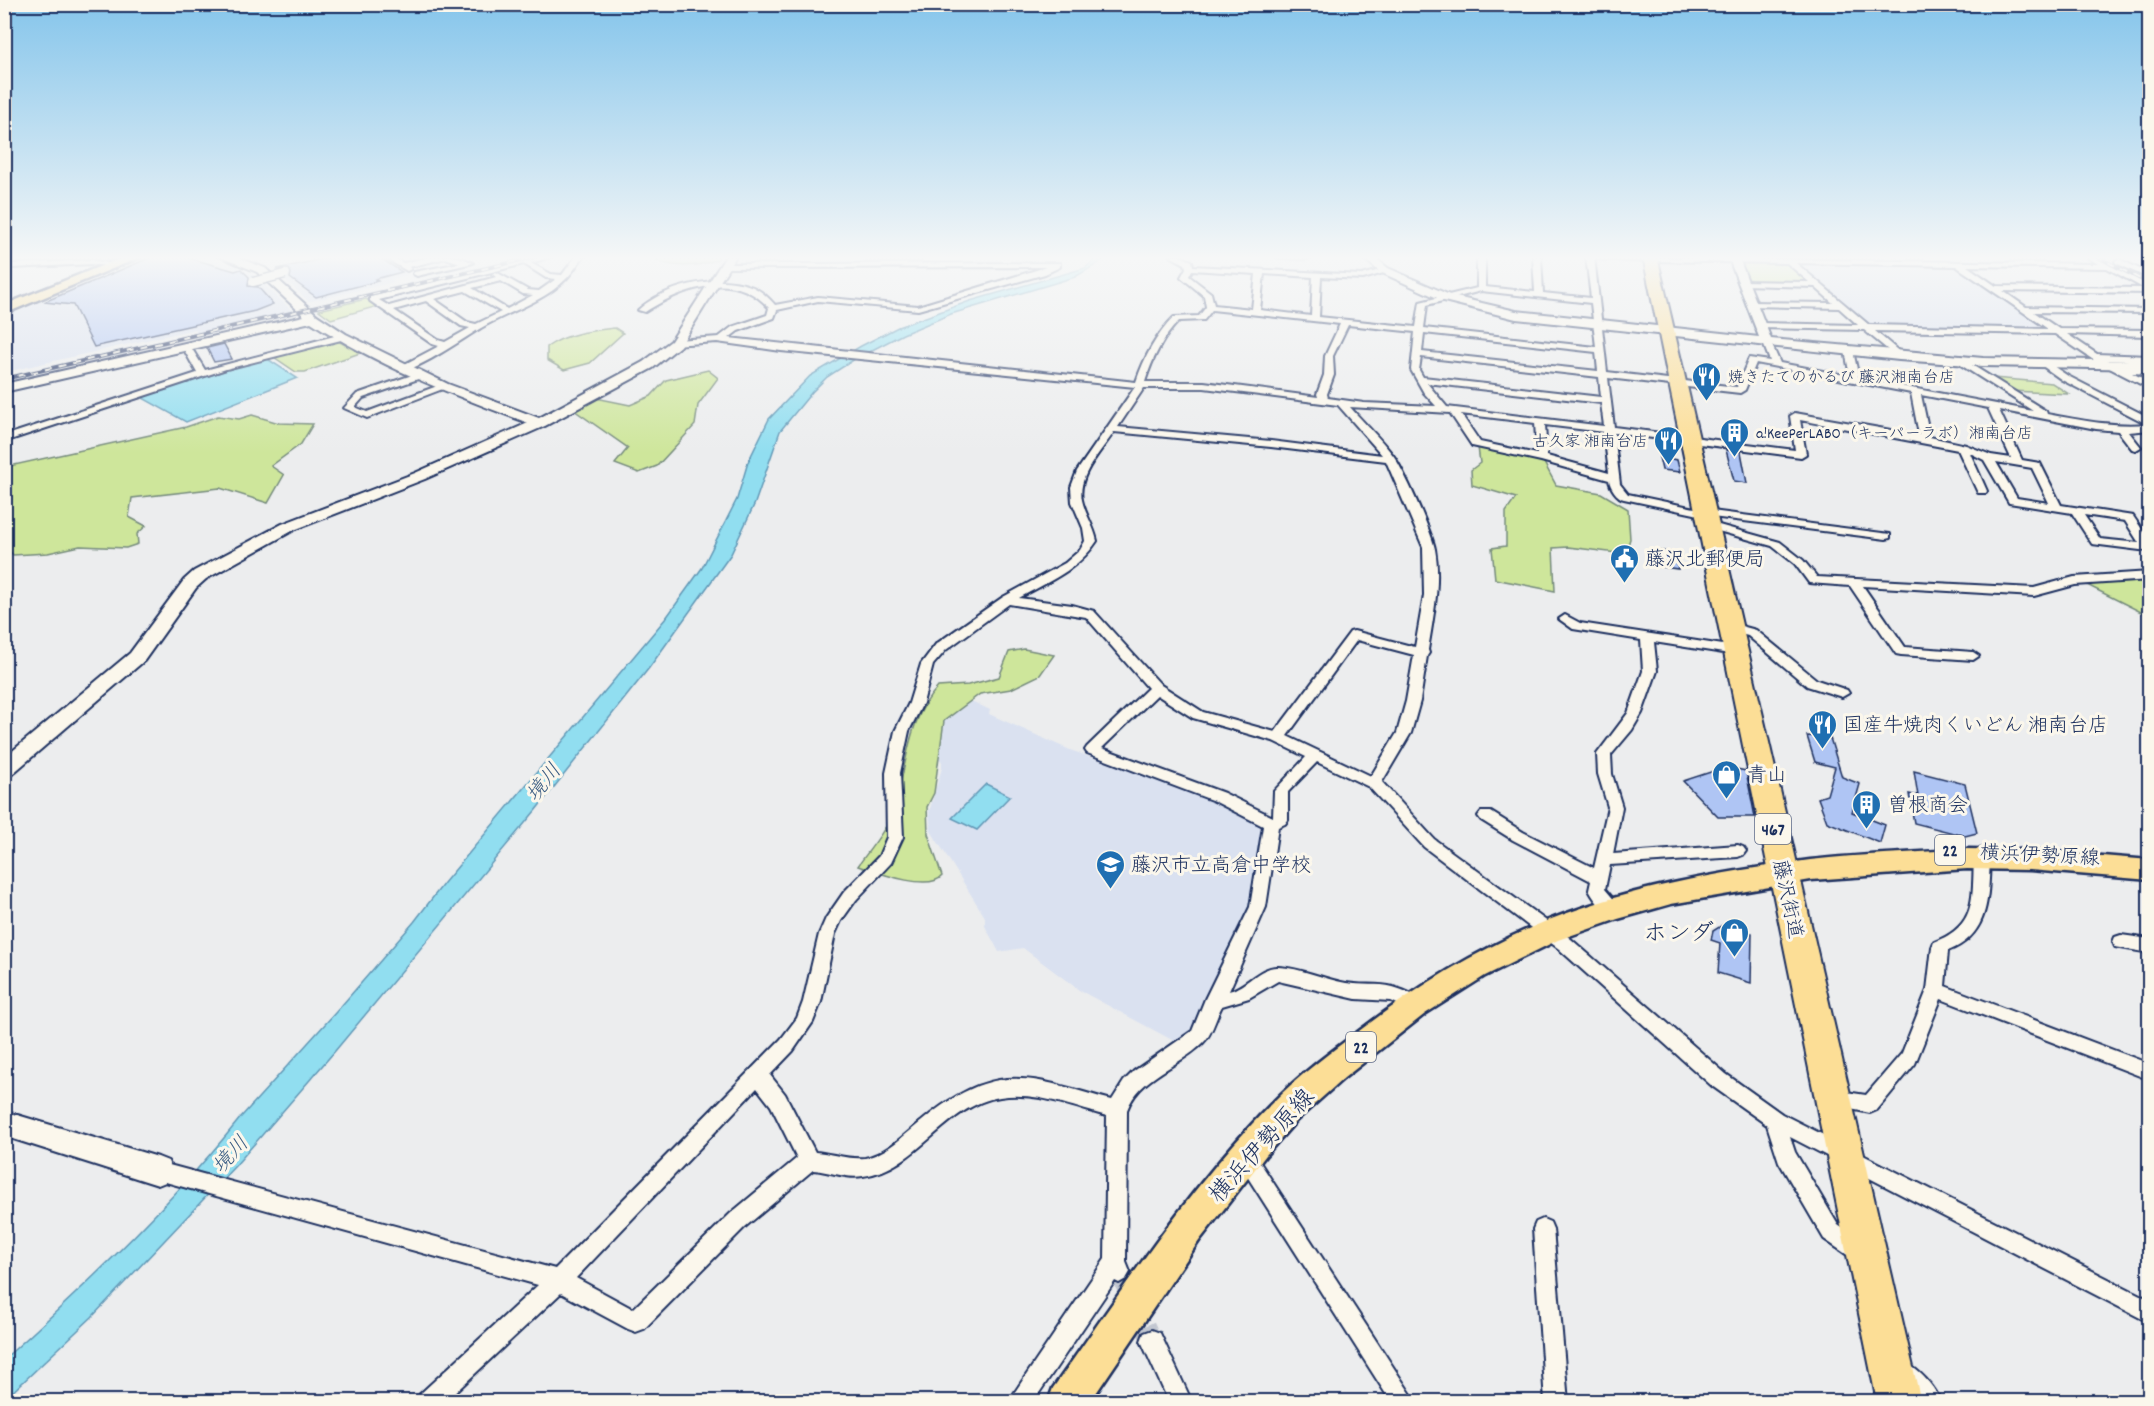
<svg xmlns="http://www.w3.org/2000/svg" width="2154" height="1406" font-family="Dekko,'Klee One',sans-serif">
	<rect width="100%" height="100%" fill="#ecedee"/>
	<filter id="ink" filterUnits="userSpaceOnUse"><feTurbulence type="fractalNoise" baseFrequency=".0167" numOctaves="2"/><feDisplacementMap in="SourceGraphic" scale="12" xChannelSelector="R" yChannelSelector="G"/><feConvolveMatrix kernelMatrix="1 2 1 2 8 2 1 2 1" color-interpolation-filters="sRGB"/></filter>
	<g filter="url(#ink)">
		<g fill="#dae1f0">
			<path d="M151,256h48l39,10 17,10 41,38 -97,23 -4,-8 -190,43 -1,-55z"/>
			<path d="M330,256h49l29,19 -17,4 4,3 -84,19h-3l-33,-31z"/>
			<path d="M1796,264l156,1 21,6 74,59 -180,-5z"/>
			<path d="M959,695l31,15 -1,4 81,36 144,50 44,22 5,7 -15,88 -31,57 -13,32 -4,18 -16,12 -10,5 -95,-51 -56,-42 -24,4 -14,-26v-9l-54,-86 -2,-19 13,-44v-6l-8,-12 4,-29z"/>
		</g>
		<g fill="#cee69b" stroke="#748a7c" stroke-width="1.5">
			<path d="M651,256h69l-2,3c-19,8 -51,11 -67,-3z"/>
			<path d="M1741,263h47l24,21 -65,-3z"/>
			<path d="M366,299l12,7 -47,13 -12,-9z"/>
			<path d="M615,328l8,5 -33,30 -26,7 -17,-10v-13c19,-14 45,-16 68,-19z"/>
			<path d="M330,341h8l22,12 -55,19h-9l-25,-17z"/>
			<path d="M708,370l10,8 -20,27 -3,20 -38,41 -18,7 -24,-9 13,-16 -54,-38 22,-12 34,7 21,-9 15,-16z"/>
			<path d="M1993,378l59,5 17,11 -57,-3z"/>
			<path d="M252,415l27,8 34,1 -12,20 -30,22 13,9 -16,28 -48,-15 -88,10 -3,19 17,9 -9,8 1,10 -12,4 -46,-2 -32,7 -35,2 -8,-9v-79l181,-40 32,-11 21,3z"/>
			<path d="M1478,447l65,14 13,24 45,8 27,16 2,30 -5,15 -57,-7 -15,1 2,43 -60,-12 -3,-31 14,-2v-34l10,-14 -44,-13 -1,-15 9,-7z"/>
			<path d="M2149,579v37l-64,-32z"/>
			<path d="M1024,649l30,6 -14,20 -29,14 -31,5 -36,27 -10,72 -7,14 1,27 14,42c-13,16 -66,-4 -84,-10 10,-15 24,-30 31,-46 20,-45 13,-94 49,-133l30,-2 31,-8 10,-25z"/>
		</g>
		<g fill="#91def0" stroke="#6298b6" stroke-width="1.5">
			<path d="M1099,256h7l-7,7 -24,14 -124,37 -48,20 -48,25 -28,18 -15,15 -32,39 -25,72 -24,51 -82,114 -114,143 -200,240 -99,114 -144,152 -87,82 -1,-40c82,-73 169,-156 237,-242l95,-105 78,-90 30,-39 222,-265 36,-50 35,-69 11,-37 21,-43 41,-43 51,-30 37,-19 72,-26 115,-33z"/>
			<path d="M266,358l31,20 -111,44 -45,-25z"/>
			<path d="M986,784l24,12 -33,34 -25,-12z"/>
		</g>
		<g fill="#afc5f4" stroke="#1b2f5e" stroke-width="1.5">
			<path d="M154,256h28l53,15 6,-2 8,8 -1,9 10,1 15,17 -18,7 -161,36 -21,-42 -29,-3z"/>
			<path d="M336,256h41l25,16 -27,7 3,2 -62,16 -26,-19 1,-5 -2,-4h-12z"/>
			<path d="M224,344l8,15 -18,3 -7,-14z"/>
			<path d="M1726,450l15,2 6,31 -13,-2z"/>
			<path d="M1659,457l18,3 3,12 -18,-2z"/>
			<path d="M1654,550l21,3 3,16 -22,-3z"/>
			<path d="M1807,736l23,2 12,39 18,7 -8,28 33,13 -5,18 -53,-21 -9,-24 9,-3 8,-28 -20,-5z"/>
			<path d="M1726,767l20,4 9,46h-37l-35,-36z"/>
			<path d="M1914,771l51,13 12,49 -12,3 -51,-13 -5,-29 9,2z"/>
			<path d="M1724,924l28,9 -1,50 -33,-10 2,-30 -9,-3 2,-9z"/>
		</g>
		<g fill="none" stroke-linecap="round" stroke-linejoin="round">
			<path stroke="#c2c7d1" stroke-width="20" stroke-dasharray="20 10" stroke-linecap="butt" d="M1119,1272l33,69"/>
			<defs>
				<g id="street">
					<path d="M382,256h9l12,7c23,-5 48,-13 70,0l-56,13 -4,-2 1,-2 46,-9 -14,-5 -37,9 2,2 -4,2z"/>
					<path d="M540,256h13l-22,7 20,11 11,1 14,-19h8c-6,7 -11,16 -17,22 -21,22 -53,32 -79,46 -19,10 -72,49 -89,47v-4l40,-21 -7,-2 -62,-43v-4zM524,264l22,14 10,1 -17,12 -11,-1 -32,-18 -4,2 4,3 -107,29 -10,-6zM501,281l22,13 10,1 -26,14 -35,-21zM465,291l36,21 -25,12 -9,-2 -33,-23zM426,301l35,25 9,2 -25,14 -7,-2 -44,-30z"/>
					<path d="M1170,256h10l12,5 1,5 169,9 25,-7v4l-24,7 -42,-2 -2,40 97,10 4,-25 57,-14v-32h8v31l50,5 -2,-36h8l2,37 48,5 -5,-42h8l13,116 130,15 12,-29 21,3 -7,-18 4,-3 4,3 9,20 70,13 -5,-25 4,-3 4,3 6,27 174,33 -77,-49v-4l3,-1 87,54 1,3c34,6 66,13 100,10l-85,-44 -21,-15v-4l3,-1 24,16 82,42v12l-21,2 12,15 -5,3 -4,-1 -14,-18 -22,-2 -97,-19 23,50 18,3 21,42 72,11 17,25 -2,10 -56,-7 -20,-31 -63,-10 -25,-43 -14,-7 17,38 -1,2h-8l-20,-43 -158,-30 6,34 -5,3 -187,-24 6,51 8,10 76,16 186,24v4l-4,1 -182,-23 -80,-17c-7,-1 -14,-12 -15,-19l-68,-19 -69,-15 -22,-33 -100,-6c14,16 30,31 43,48 10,13 39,78 42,94 6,33 -2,69 -7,101l1,3 -2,3 -7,45 -9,32 -29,49 52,57 137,100 155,135 56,40 368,186v23l-360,-186 5,15 43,73 28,21 3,7 -3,7 -7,3 -35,-24 -45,-77 -12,-37 -55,-39 -153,-137 -135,-102 -55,-60 -52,-25 -29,30v28l-3,4 -7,3 -12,80 -37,84c17,-4 31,-25 49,-24 23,1 46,12 68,16 16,3 32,0 47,4 10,3 26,8 31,18l-3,5 -6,2 -24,-11 -35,-2 -78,-18 -29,17 -27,8c-6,11 -10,29 -19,37 -24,24 -63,33 -76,67l-1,152 4,10 -4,7 -7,4 -4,-2 -82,121h-25l97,-143 2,-143c-34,-9 -72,-25 -107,-19 -55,8 -82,72 -137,79 -17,3 -34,-5 -50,-6l-68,57 -101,102 -8,3 -8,-3 -67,-36 -116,109h-28l3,-8 118,-109 -387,-107 -3,-7 3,-7 7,-2 397,107 226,-230 16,-21 6,-16 16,-68 7,-16 18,-26 35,-36 8,-19 -1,-64 9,-42 14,-28 12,-39 15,-20 67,-47 62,-34 15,-13 5,-9 -2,-13 -11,-26 -1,-15 6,-16 58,-84 -354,-36 -64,-9 -44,3v-4l3,-1 43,-3 13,-10 35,-12 2,-7c-35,-39 -86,-20 -124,4l-7,-2c28,-25 80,-37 115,-23 9,4 16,11 22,18l43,-8 100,9 128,-39 -324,1 -1,-2 4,-2 332,-1h3v4l-15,7 -127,36 -100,-9 -41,9 -3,8 -36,13 -9,7 407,44c8,-24 20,-47 38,-65l25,-1 7,-9 -2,-11 -23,-19 5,-9 -1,-4zM1192,270l64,4 -4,35 -38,-4 -3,-12 -22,-17zM1264,274l49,3 -2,39 -51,-6zM1481,291l110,12 5,44 -172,-19 3,-23zM1212,310l128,14 -15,32 -1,19 -7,19 1,3 -114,-15h-59c7,-22 17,-44 34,-61l25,-1zM1348,325l67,7 -4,38 13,23 12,13 -72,-3 -36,-5 -1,-4 7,-19 -1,-19zM1424,333l172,19 2,19 -176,-19zM1421,357l178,20 2,20 -178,-20 -4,-7zM1756,363l155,30 8,42 -124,-22 -5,3 5,34 -181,-23 -6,-49 132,15 5,-3zM1427,383l174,20 3,23 -157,-19zM1144,388h60l134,17 44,50 -111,-14 -153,-14zM1921,395l67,13 23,50 -20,-3 -25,-10 -36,-8zM1461,414l74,9 2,31 -57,-12zM1545,425l59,7 5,41 -62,-17zM1114,432l157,15 115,14 37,86 1,48 -9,52 -61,-16 -4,1 -75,100 -72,-20 -42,-27 -67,-74 -22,-6 -53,-7c29,-16 60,-29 78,-57 -3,-15 -12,-27 -15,-41 -5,-25 19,-48 32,-68zM1996,462l36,6 17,35 -32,-5zM2084,515l41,6 14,22 -39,-4zM1009,604l77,13 62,71 -61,59 -2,3 2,3 127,48 49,25 -13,81 -45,92 -13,32 -58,40 -10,10 -12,19c-36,-9 -76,-26 -113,-20 -29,5 -54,22 -77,41 -17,13 -35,33 -57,37 -17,2 -34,-5 -50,-6l-30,-58 -15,-19 23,-24 20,-29 8,-20 14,-68 6,-13 15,-21 35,-37 12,-26 -3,-64 9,-42 14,-28 10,-38 13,-15zM1357,640l57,15 -8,46 -9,32 -26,43 -84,-40zM1157,695l36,23 80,23 33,16 -32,34 -1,26 -49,-24 -122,-45zM757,1088l14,18 26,52 -66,55 -98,96 -57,-31z"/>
					<path d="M1275,256h35l1,1 -4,2 -28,-1z"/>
					<path d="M2086,256h9l55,30v7l-147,-2 23,16 124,2v4l-116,-1 25,17 91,1v6l-83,-2 30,20 53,2v6l-43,-2 15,7 28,1v6l-18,-1 18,9v7l-58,-30 -37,-25 -180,-3 27,23v4l-3,1 -35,-29 -108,-2v-4l3,-1 99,2 -19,-17 -91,-2v-4h3l82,1 -18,-16 -72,-2 -4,-2 4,-2 66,1 -22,-19 -137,-2 -4,-2 4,-2 448,7zM1796,263l160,3 92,63 -179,-4zM1967,266l140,2 36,20 -147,-2z"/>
					<path d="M2119,259l31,15v5l-34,-16 -1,-2z"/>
					<path d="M91,260l28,5 -4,2 -24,-3 -79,4 -4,-2 4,-2z"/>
					<path d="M342,334l3,1v4l-119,30 -222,73v-6l193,-63 -15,-27 1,-2h6l16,26z"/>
					<path d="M418,373l5,3 -2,2 -58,20 -8,9 12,5 73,-27 8,2 -81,31 -23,-10 13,-14z"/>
					<path d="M1708,522l72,20 23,18 14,17 217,11 40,-11 76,-5v8l-75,5 -41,11 -171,-10 42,61 68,5 6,4 -6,4 -72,-5 -5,-1 -46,-68 -41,-3 -14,-19 -23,-18 -68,-19 -2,-2z"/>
					<path d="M1565,615l15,8 156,24 6,4 -6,4 -82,-13 3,29 -15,42 -10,17 -21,25 1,19 10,33 -9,47 125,-9 5,2 3,4 -3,4 -5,2 -128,8 -5,24 17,20 -2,4c-13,5 -25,-12 -31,-23l2,-9 -78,-41 -32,-20 -3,-4 3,-4h10l32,20 71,36 14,-61 -10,-33 -1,-20 31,-41 15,-42 -2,-31 -68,-11 -14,-10z"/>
					<path d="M1730,623l26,7 61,50 30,10 2,3 -7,4 -35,-11 -59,-50 -22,-6 -2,-3 2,-3z"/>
					<path d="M1982,853l6,2 2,4c-2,38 0,76 -42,92l-3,35 205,78v16l-209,-81 -26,65 -38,46 -7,3 -44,-9 -2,-6 2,-6 7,-2 33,5 36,-42 25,-63 5,-43 2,-5c43,-16 38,-44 40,-83l2,-4z"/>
					<path d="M2121,935l29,4v14l-35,-6 -2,-5 2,-5z"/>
					<path d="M1245,1147l7,3 164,252h-25l-153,-240 -3,-6 3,-6z"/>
					<path d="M1543,1219l7,3 3,7 15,173h-23l-12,-173 3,-7z"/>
					<path d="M1152,1330l8,3 32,69h-23l-28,-61 3,-8z"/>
					<path d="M1905,1363c14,6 30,24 36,39h-27l-17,-20 -3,-8 3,-8z"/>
				</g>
				<g id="secondary">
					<path d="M218,256h15l32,12 52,47 29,19 102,50 91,34 104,-56 28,-21 55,-85h10l-56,90 -27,22 -108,58 -120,53 -131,51 -88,49 -10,9 -52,73 -133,114 -7,2v-19l126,-105 54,-73 10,-9 88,-47 133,-51 113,-50c-75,-28 -150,-57 -217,-101l-307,70v-8l300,-68 -47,-44z"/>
					<path d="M1361,256h12l15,12 64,28 64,15 243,26 -31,-81h10l33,83 212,19 167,3v8l-167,-3 -84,-6 -383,-41 -72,-18 -64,-29z"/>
					<path d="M1589,256h62l4,3 -5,3 -56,-3z"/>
					<path d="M4,1111l154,46 10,4 4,10 -4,10 -10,4 -154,-49z"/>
				</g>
				<g id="primary">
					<path d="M126,256h17l-139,58v-9z"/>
					<path d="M1967,849l63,1 120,10v20l-120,-10 -63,-1 -156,11 -140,24 -53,15 -60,21 -73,36 -60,38 -81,64 -48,43 -30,34 -67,86 -109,161h-42l5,-14c69,-97 135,-200 219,-285 27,-28 60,-52 91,-75 54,-41 111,-76 174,-103 83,-36 183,-53 273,-65 52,-6 105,-7 157,-11z"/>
				</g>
				<path id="highway" d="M1643,256h14l264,1146h-44z"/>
			</defs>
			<use href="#street" stroke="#1b2f5e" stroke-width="4"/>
			<use href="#secondary" stroke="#1b2f5e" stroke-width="4"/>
			<use href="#primary" stroke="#1b2f5e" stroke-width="5"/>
			<use href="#highway" stroke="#1b2f5e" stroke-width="4"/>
			<use href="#street" fill="#fbf7ec" fill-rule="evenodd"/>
			<use href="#secondary" fill="#fbf7ec" fill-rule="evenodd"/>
			<use href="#primary" fill="#fcde96" fill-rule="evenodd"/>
			<use href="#highway" fill="#fcde96" fill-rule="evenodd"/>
			<defs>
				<g id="rail">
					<path d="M2096,256l54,28"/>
					<path d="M4,379l535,-123"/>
				</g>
			</defs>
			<use href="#rail" stroke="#1b2f5e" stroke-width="4"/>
			<use href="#rail" stroke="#fbf7ec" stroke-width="2" stroke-dasharray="7" stroke-linecap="butt"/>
			<defs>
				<path id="street-bridge" d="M253,282l32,-8"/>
			</defs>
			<use href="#street-bridge" stroke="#1b2f5e" stroke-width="11" stroke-linecap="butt"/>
			<use href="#street-bridge" stroke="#fbf7ec" stroke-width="8"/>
		</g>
	</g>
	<linearGradient id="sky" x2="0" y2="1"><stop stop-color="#85c5eb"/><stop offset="0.57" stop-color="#f6f7f7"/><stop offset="1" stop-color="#f6f7f7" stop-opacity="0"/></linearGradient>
	<rect width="2154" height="453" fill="url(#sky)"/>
	<defs>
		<symbol id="restaurant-pin" viewBox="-11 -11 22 30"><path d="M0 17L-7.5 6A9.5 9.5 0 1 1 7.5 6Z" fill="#1f6fb2" stroke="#fbf7ec"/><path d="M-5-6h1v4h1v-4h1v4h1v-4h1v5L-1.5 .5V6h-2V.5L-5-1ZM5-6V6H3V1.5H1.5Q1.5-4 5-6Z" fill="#fff"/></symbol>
		<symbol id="building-pin" viewBox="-11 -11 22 30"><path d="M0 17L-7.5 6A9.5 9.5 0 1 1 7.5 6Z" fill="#1f6fb2" stroke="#fbf7ec"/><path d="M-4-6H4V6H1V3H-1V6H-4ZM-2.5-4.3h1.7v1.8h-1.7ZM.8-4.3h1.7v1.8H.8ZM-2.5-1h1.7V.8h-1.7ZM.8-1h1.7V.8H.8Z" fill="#fff"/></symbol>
		<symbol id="civic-pin" viewBox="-11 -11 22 30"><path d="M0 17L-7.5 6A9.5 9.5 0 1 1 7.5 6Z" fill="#1f6fb2" stroke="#fbf7ec"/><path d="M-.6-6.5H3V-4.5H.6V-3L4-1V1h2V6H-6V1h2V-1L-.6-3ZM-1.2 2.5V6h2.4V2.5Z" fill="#fff"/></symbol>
		<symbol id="shop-pin" viewBox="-11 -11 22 30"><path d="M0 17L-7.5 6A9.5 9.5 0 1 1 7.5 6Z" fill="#1f6fb2" stroke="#fbf7ec"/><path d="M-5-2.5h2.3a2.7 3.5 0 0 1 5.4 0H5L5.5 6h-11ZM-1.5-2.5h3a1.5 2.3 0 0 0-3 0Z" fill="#fff"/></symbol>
		<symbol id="school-pin" viewBox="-11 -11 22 30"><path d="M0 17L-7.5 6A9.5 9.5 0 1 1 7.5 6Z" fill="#1f6fb2" stroke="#fbf7ec"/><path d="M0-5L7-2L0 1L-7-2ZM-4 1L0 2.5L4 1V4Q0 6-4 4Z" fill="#fff"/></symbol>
	</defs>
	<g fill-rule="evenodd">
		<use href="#restaurant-pin" x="1690" y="360" width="33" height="45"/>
		<use href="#building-pin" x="1718" y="416" width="33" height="45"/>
		<use href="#restaurant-pin" x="1652" y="424" width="33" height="45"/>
		<use href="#civic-pin" x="1608" y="542" width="33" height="45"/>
		<use href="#restaurant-pin" x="1806" y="708" width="33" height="45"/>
		<use href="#shop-pin" x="1710" y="758" width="33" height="45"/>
		<use href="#building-pin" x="1850" y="788" width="33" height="45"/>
		<use href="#school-pin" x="1094" y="848" width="33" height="45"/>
		<use href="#shop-pin" x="1718" y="916" width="33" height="45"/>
	</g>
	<g text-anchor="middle" stroke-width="6" stroke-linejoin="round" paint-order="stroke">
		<g font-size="16" fill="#1b2f5e" stroke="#fbf7ec" text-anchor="start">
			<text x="1728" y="382">焼きたてのかるび 藤沢湘南台店</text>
			<text x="1756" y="438">a!KeePerLABO（キーパーラボ）湘南台店</text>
			<text x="1648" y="446" text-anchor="end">古久家 湘南台店</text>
		</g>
		<g fill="#fbf7ec" stroke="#5e6b89" stroke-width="1.5">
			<rect x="1755" y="814" width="36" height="30" rx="4.5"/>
			<rect x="1935" y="835" width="30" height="30" rx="4.5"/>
			<rect x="1346" y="1032" width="30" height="30" rx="4.5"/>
		</g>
		<g font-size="18" font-weight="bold" fill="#1b2f5e">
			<text x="1773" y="835">467</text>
			<text x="1950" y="856">22</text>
			<text x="1361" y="1053">22</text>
		</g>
		<g font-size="20" fill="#1b2f5e" stroke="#fbf7ec" text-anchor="start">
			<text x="1645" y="565">藤沢北郵便局</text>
			<text x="1843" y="731">国産牛焼肉くいどん 湘南台店</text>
			<text x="1747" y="781">青山</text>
			<text x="1888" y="811">曽根商会</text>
			<text x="1131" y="871">藤沢市立高倉中学校</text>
		</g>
		<g font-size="20" fill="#1b2f5e" stroke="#fbf7ec">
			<text transform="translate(2040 854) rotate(3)" y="7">横浜伊勢原線</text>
			<text transform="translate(1789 899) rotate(78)" y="7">藤沢街道</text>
		</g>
		<g font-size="21" font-style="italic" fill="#385b82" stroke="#fbf7ec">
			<text transform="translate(543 782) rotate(-51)" y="7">境川</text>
			<text transform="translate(230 1154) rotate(-47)" y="7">境川</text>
		</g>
		<g font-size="24" fill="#1b2f5e" stroke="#fbf7ec" text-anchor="end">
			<text x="1714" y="940">ホンダ</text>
		</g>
		<g font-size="24" fill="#1b2f5e" stroke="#fbf7ec">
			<text transform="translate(1261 1145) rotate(-48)" y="8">横浜伊勢原線</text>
		</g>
	</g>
	<rect width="2154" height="1406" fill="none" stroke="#fbf7ec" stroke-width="24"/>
	<rect x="12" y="12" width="2130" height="1382" fill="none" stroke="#1b2f5e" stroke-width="2" filter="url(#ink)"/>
</svg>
